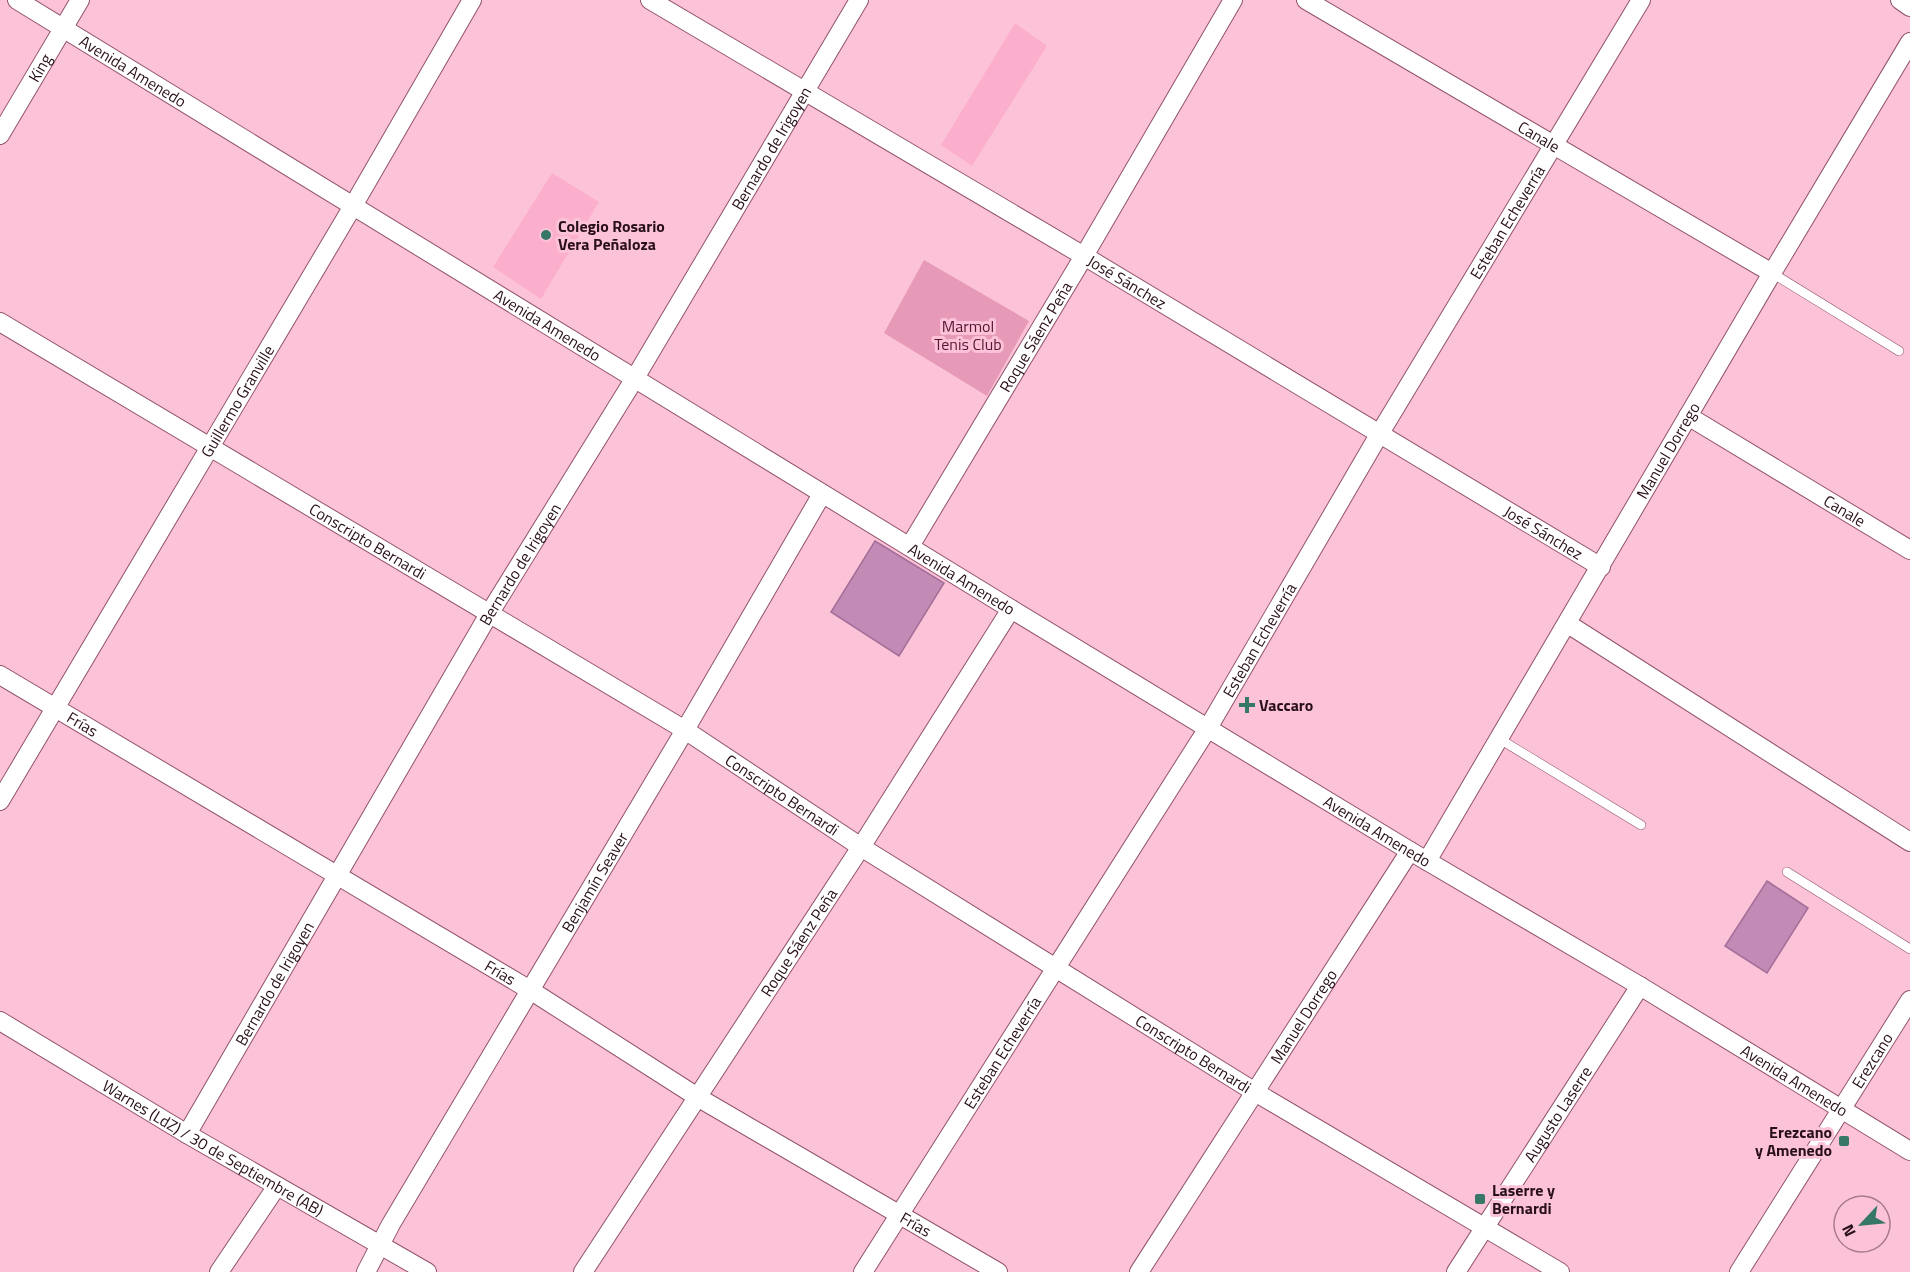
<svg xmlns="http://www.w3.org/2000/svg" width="1910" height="1272" font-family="'Titillium Web',sans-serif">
	<rect width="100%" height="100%" fill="#fcc3d8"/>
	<g fill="#fcafcc">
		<path d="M1015,23l32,23 -75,120 -31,-21z"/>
		<path d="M552,173l47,29 -58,97 -48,-32z"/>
	</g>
	<path fill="#e79ab8" d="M924,260l105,61 -42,75 -103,-63z"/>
	<g fill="#c28bb6" stroke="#a36e98" stroke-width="1.5">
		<path d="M875,541l69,42 -45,73 -68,-44z"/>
		<path d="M1767,881l41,27 -41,65 -42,-27z"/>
	</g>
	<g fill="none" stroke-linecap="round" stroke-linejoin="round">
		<defs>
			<g id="lane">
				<path d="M1772,273l127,78"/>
				<path d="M1498,738l143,87"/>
				<path d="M1787,872l123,77"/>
			</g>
			<g id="street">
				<path id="s1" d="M17,0l994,609 399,242 230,135 270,165"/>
				<path id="s2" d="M650,0l434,256 517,311"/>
				<path id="s3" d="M1306,0l466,273"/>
				<path d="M1900,0l10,7"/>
				<path id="s4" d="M0,135l80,-135"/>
				<path id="s5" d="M0,322l685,408 176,117 394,245 305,180"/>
				<path id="s6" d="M1688,416l222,134"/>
				<path id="s7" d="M910,546l174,-290 149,-256"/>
				<path d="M1568,624l342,218"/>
				<path id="s8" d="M0,675l530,315 169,108 299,174"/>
				<path id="s9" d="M0,801l353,-595 119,-206"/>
				<path id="s10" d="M1427,861l345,-588 138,-231"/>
				<path id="s11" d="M0,1021l187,113 240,138"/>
				<path id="s12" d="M187,1134l302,-520 146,-236 224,-378"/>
				<path d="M219,1272l58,-86"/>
				<path id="s13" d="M366,1272l25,-48 294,-494 137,-236"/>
				<path id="s14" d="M583,1272l278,-425 150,-238"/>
				<path id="s15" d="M863,1272l345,-544 172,-295 261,-433"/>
				<path id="s16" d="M1139,1272l271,-421"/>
				<path id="s17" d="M1456,1272l184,-286"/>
				<path id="s18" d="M1739,1272l171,-272"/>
			</g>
		</defs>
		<use href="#lane" stroke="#91536c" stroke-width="10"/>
		<use href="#street" stroke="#91536c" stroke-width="20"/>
		<use href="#lane" stroke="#fff" stroke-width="9"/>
		<use href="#street" stroke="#fff" stroke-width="18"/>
	</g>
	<g fill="#367767" stroke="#fcc3d8" stroke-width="2">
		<circle cx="546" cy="235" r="6"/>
		<path d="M1244 696h6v6h6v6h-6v6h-6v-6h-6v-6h6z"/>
		<rect x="1838" y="1135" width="12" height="12" rx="3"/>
		<rect x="1474" y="1193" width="12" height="12" rx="3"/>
	</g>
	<g text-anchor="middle" stroke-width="6" stroke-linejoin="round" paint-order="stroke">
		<g font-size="16" fill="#280f1a" stroke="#fcc3d8">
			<text dy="6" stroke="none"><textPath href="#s4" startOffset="78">King</textPath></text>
			<text dy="6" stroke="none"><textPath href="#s1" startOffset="136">Avenida Amenedo</textPath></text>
			<text dy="6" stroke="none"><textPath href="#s3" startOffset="270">Canale</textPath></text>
			<text dy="6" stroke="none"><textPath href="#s12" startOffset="1146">Bernardo de Irigoyen</textPath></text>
			<text dy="6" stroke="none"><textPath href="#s15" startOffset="1232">Esteban Echeverría</textPath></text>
			<text dy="6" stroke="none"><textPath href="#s2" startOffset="554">José Sánchez</textPath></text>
			<text dy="6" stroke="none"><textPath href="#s1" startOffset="622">Avenida Amenedo</textPath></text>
			<text dy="6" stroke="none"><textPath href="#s7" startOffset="244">Roque Sáenz Peña</textPath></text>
			<text dy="6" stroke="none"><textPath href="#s9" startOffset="465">Guillermo Granville</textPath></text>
			<text dy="6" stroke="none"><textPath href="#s10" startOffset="476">Manuel Dorrego</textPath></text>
			<text dy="6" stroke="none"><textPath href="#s6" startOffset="183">Canale</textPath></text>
			<text dy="6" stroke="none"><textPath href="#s2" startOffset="1040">José Sánchez</textPath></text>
			<text dy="6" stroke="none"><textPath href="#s5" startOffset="428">Conscripto Bernardi</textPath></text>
			<text dy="6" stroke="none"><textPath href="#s12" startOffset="660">Bernardo de Irigoyen</textPath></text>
			<text dy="6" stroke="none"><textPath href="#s1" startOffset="1108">Avenida Amenedo</textPath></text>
			<text dy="6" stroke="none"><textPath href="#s15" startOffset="746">Esteban Echeverría</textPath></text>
			<text dy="6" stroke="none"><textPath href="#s8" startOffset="96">Frías</textPath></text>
			<text dy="6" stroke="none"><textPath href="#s5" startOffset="914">Conscripto Bernardi</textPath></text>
			<text dy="6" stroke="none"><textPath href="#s1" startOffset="1594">Avenida Amenedo</textPath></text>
			<text dy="6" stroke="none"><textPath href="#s13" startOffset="452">Benjamín Seaver</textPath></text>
			<text dy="6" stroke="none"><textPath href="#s14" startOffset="394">Roque Sáenz Peña</textPath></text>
			<text dy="6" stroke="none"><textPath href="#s8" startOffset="582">Frías</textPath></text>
			<text dy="6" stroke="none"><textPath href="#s12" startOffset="174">Bernardo de Irigoyen</textPath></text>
			<text dy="6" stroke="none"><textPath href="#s16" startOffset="304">Manuel Dorrego</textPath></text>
			<text dy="6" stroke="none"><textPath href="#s15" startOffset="260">Esteban Echeverría</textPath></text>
			<text dy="6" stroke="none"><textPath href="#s5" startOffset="1400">Conscripto Bernardi</textPath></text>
			<text dy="6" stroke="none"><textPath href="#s18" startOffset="250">Erezcano</textPath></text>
			<text dy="6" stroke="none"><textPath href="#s1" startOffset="2080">Avenida Amenedo</textPath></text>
			<text dy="6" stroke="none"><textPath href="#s17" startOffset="188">Augusto Laserre</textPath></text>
			<text dy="6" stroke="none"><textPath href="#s11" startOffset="248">Warnes (LdZ) / 30 de Septiembre (AB)</textPath></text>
			<text dy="6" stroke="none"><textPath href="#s8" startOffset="1068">Frías</textPath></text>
		</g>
		<g font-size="16" font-weight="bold" fill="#280f1a" stroke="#fcc3d8" text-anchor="start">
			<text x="558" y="232">Colegio Rosario<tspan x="558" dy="18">Vera Peñaloza</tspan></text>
			<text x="1259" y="711">Vaccaro</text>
			<text x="1832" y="1138" text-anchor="end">Erezcano<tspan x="1832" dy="18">y Amenedo</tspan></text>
			<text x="1492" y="1196">Laserre y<tspan x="1492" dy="18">Bernardi</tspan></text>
		</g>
		<g font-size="16" fill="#571535" stroke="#fcc3d8">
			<text x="968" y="332">Marmol<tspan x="968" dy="18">Tenis Club</tspan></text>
		</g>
	</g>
	<g transform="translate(1862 1224) rotate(244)"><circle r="28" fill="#fcc3d8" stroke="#a77b8c" stroke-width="1.5"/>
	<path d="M0-4.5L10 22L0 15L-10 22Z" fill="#367767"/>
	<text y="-9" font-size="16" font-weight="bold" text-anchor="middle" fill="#280f1a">N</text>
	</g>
</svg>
